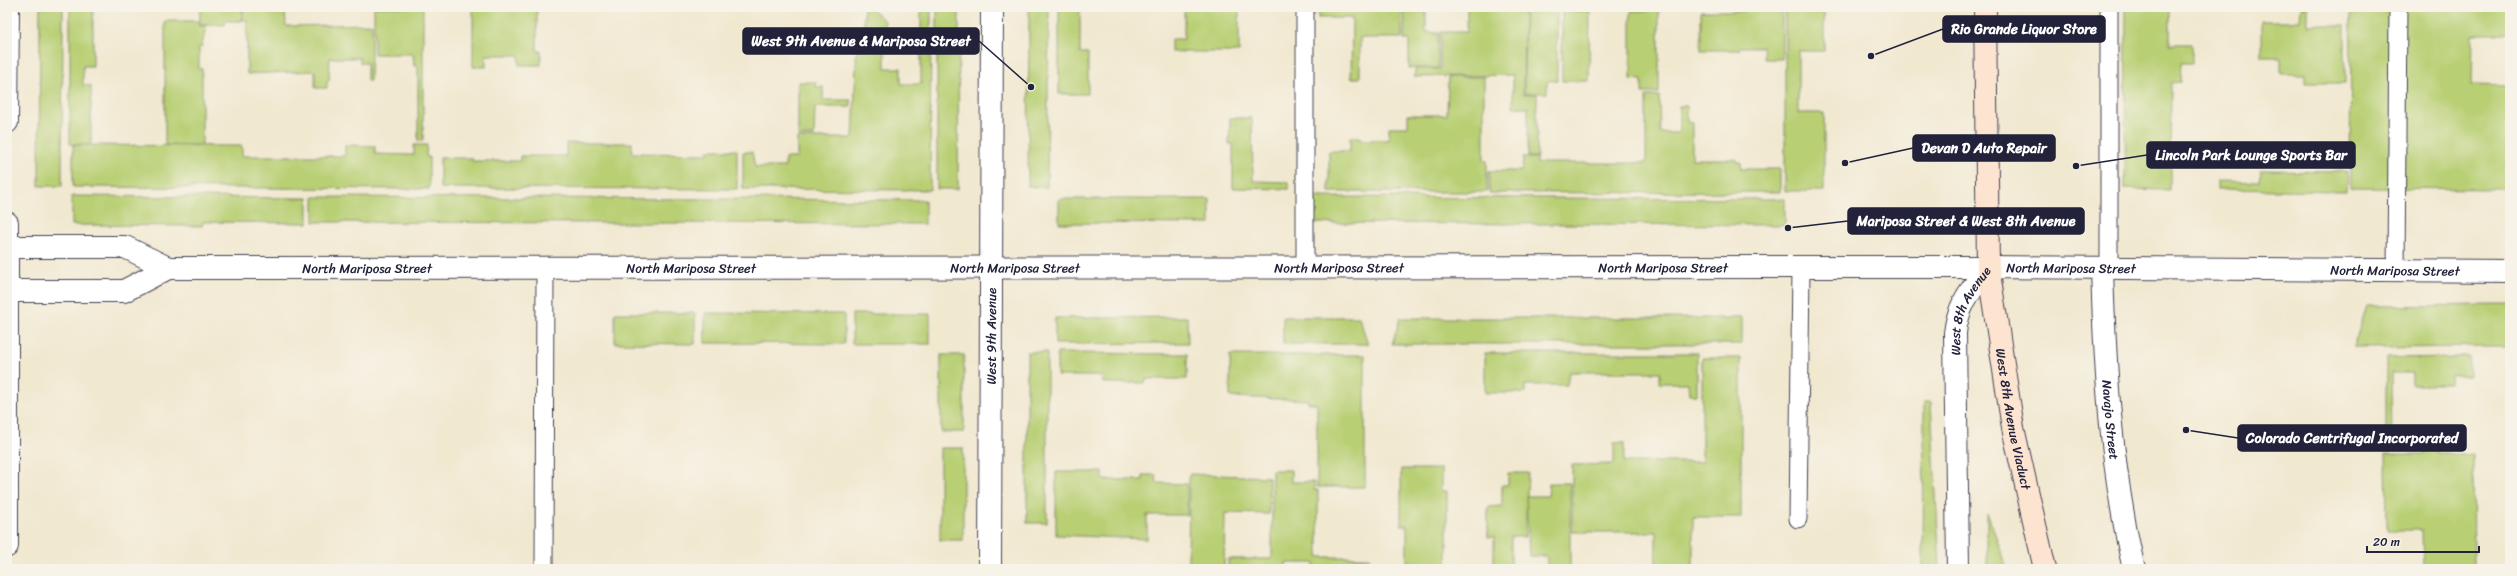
<svg xmlns="http://www.w3.org/2000/svg" width="2517" height="576" font-family="Sriracha,sans-serif">
	<rect width="100%" height="100%" fill="#f7f3e8"/>
	<filter id="ink" filterUnits="userSpaceOnUse"><feTurbulence type="fractalNoise" baseFrequency=".025" numOctaves="2"/><feDisplacementMap in="SourceGraphic" scale="8" xChannelSelector="R" yChannelSelector="G"/><feConvolveMatrix kernelMatrix="1 2 1 2 8 2 1 2 1" color-interpolation-filters="sRGB"/></filter>
	<filter id="wash" filterUnits="userSpaceOnUse"><feTurbulence type="fractalNoise" baseFrequency=".012" numOctaves="4" result="noise"/><feDisplacementMap in="SourceGraphic" scale="16" xChannelSelector="R" yChannelSelector="G"/><feGaussianBlur stdDeviation="0.9" result="paint"/><feColorMatrix in="noise" values="0 0 0 0 0 0 0 0 0 0 0 0 0 0 0 0 0 1.4 0 .05"/><feComposite in="paint" operator="in"/></filter>
	<g filter="url(#wash)">
		<rect width="100%" height="100%" fill="#f1e8d0"/>
		<g fill="#b8cf73" stroke="#6d7857">
			<path d="M40,7h23l-1,179h-23z"/>
			<path d="M70,7h23v59h-10v19l8,1v58h-21z"/>
			<path d="M200,7h42v14h-16l-1,4h-25z"/>
			<path d="M243,7h42l1,19 86,-2 -2,57h-3v-18h-7v-5h-30l-1,23h-2v7h-12v-17l-68,3v-54h-4z"/>
			<path d="M374,7h49v134h-5v-75h-4l-1,-12h-39z"/>
			<path d="M473,7h64v44h4v14h-22v-10h-33v12h-13z"/>
			<path d="M864,7h6l15,14v47h16v16h20v-77h10l-1,183 -187,-1v-37h9l3,15h30v-9h12v-20h56l4,-97 7,-1z"/>
			<path d="M937,7h22l-1,182h-21z"/>
			<path d="M1029,7h20l-2,180h-19z"/>
			<path d="M1059,7h21v46h8v41h-29z"/>
			<path d="M1170,7h69v45h-68v-13h13v-31z"/>
			<path d="M1318,7h84v31h-42v40h-9l1,-60h-34z"/>
			<path d="M1405,7h21v25l12,1v35h-29v-28h-5z"/>
			<path d="M1467,7h57l-1,87h14v63h-9v-50h-15v-32l-98,2v-8h25v-37h27z"/>
			<path d="M1525,7h17v4h15v69l-10,1v12h-23z"/>
			<path d="M1648,7h11v86h-17v-13l-11,-1v-68h17z"/>
			<path d="M1744,7h38v52h-18l-1,-12h-23l-1,3h-38v-39h43z"/>
			<path d="M1785,7h39v44h-26v62h26v78h-39z"/>
			<path d="M2126,7h44v37h22v19h-11l-1,19 -9,1 -1,107 -45,-1z"/>
			<path d="M2301,7h7v18h37v58h-39v-9h-25v-17h-19v-36h38z"/>
			<path d="M2351,7h159v27h-37l-1,51 38,1v103l-160,-1z"/>
			<path d="M1562,11h28l-1,70h-27z"/>
			<path d="M165,21h34v5h7l-4,20 -3,1v22h3v76h-37z"/>
			<path d="M1448,77h36v83l3,1v31h-158v-41h21v-14h10l1,3h28v-13h19v-12h39z"/>
			<path d="M798,82h18v5h7v13h28v7h-36l-1,29h-16z"/>
			<path d="M1646,96h13l1,37h19v-27h8v16l5,1v36h44v3h5v7h39v23l-291,1v-22h33l1,-13h14v5h109z"/>
			<path d="M1230,118h22l1,63 36,1v7l-56,-1v-44h-4z"/>
			<path d="M566,143h66v10l76,1v-4h29v39l-297,-1v-30h32v3h48v-5h46z"/>
			<path d="M73,145l169,1v10h103v-11l30,1v8l39,1v-10h13l-1,11 3,1v32l-356,-2z"/>
			<path d="M2260,170l87,1 -1,20 -129,-2v-8l42,1z"/>
			<path d="M72,196l236,2v25l-105,-1 -1,4 -130,-1z"/>
			<path d="M314,197l611,3v24l-611,-2z"/>
			<path d="M1311,197l474,2v26l-474,-2z"/>
			<path d="M1059,199h151v25l-151,-1z"/>
			<path d="M2510,305v42l-157,1 14,-42z"/>
			<path d="M615,313h80v31l-80,-1z"/>
			<path d="M705,313l139,1v30l-139,-1z"/>
			<rect x="852" y="314" width="78" height="30"/>
			<path d="M1187,317l1,26 -133,1v-26z"/>
			<path d="M1283,317h76l9,27h-85z"/>
			<path d="M1400,318h342v26h-350z"/>
			<rect x="1027" y="352" width="20" height="171"/>
			<path d="M1057,353l130,1v25h-42v4h-42l-1,-7h-45z"/>
			<path d="M1485,353h212v42h-8l-1,-12h-28v-11h-91l-2,13h-42v8h-40z"/>
			<rect x="941" y="355" width="23" height="77"/>
			<path d="M1230,355h135v132h-48v-84h-9v-3l-78,-3z"/>
			<path d="M2469,357v18h-18v10h-39v-12h-21l1,77h-6v-92z"/>
			<path d="M1702,358h39v159h-48v52h-37v-37h-84v-67l42,-1v-21h10v19h78z"/>
			<path d="M1924,402h7l9,167h-17z"/>
			<path d="M2425,438h13v16h35l1,115h-51l-1,-39h-35l-1,-76h38z"/>
			<rect x="940" y="448" width="23" height="92"/>
			<path d="M1401,469h40v22h6v73h-40v-39h-6z"/>
			<path d="M1272,470h19v12h23v8h4v67h51v12h-55v-6h-28l-1,6h-57v-10h44z"/>
			<path d="M1056,472h47v8h40v-5h13l1,8 30,1v31h-40v24l-91,-4z"/>
			<path d="M1508,473h20l-3,64h-14v32h-17v-32h-6v-30l14,-1v-21h6z"/>
			<path d="M1189,474l80,3v37l-44,-1 -1,56h-36z"/>
			<path d="M1549,483h21v86h-23v-13h-18l-3,-60h22z"/>
			<path d="M1987,513l21,56h-21z"/>
		</g>
	</g>
	<g filter="url(#ink)">
		<g fill="none" stroke-linecap="round" stroke-linejoin="round">
			<defs>
				<g id="service">
					<path d="M2109,268v-261"/>
					<path d="M1305,269v-262"/>
					<path d="M2396,270l2,-263"/>
					<path d="M1798,519l3,-251"/>
					<path d="M544,569l1,-301"/>
				</g>
				<g id="minor">
					<path d="M7,122l1,-115"/>
					<path d="M7,223v323"/>
					<path id="s1" d="M2102,268c3,101 9,203 32,301"/>
					<path id="s2" d="M990,569l2,-562"/>
					<path id="s3" d="M1958,569l-3,-236c3,-29 16,-43 33,-66l522,4"/>
				</g>
				<g id="tertiary">
					<path id="s4" d="M7,247h118l43,21 1820,-1"/>
					<path d="M7,291h117l44,-23"/>
				</g>
				<g id="secondary">
					<path id="s5" d="M1985,7l3,260 25,161 32,141"/>
				</g>
			</defs>
			<use href="#service" stroke="#414051" stroke-width="19"/>
			<use href="#minor" stroke="#414051" stroke-width="24"/>
			<use href="#tertiary" stroke="#414051" stroke-width="24"/>
			<use href="#secondary" stroke="#414051" stroke-width="24"/>
			<use href="#service" stroke="#fff" stroke-width="17"/>
			<use href="#minor" stroke="#fff" stroke-width="22"/>
			<use href="#tertiary" stroke="#fff" stroke-width="22"/>
			<use href="#secondary" stroke="#fde4d1" stroke-width="22"/>
		</g>
	</g>
	<g text-anchor="middle" stroke-width="3" stroke-linejoin="round" paint-order="stroke">
		<g font-size="13" fill="#22223b" stroke="#f7f3e8">
			<text dy="5" stroke="none"><textPath href="#s4" startOffset="365">North Mariposa Street</textPath></text>
			<text dy="5" stroke="none"><textPath href="#s4" startOffset="1661">North Mariposa Street</textPath></text>
			<text dy="5" stroke="none"><textPath href="#s3" startOffset="394">North Mariposa Street</textPath></text>
			<text dy="5" stroke="none"><textPath href="#s4" startOffset="689">North Mariposa Street</textPath></text>
			<text dy="5" stroke="none"><textPath href="#s4" startOffset="1013">North Mariposa Street</textPath></text>
			<text dy="5" stroke="none"><textPath href="#s4" startOffset="1337">North Mariposa Street</textPath></text>
			<text dy="5" stroke="none"><textPath href="#s3" startOffset="718">North Mariposa Street</textPath></text>
			<text dy="5" stroke="none"><textPath href="#s3" startOffset="262">West 8th Avenue</textPath></text>
			<text dy="5" stroke="none"><textPath href="#s2" startOffset="233">West 9th Avenue</textPath></text>
			<text dy="5" stroke="none"><textPath href="#s5" startOffset="414">West 8th Avenue Viaduct</textPath></text>
			<text dy="5" stroke="none"><textPath href="#s1" startOffset="152">Navajo Street</textPath></text>
		</g>
	</g>
	<path fill="none" stroke="#22223b" stroke-width="1.5" d="M1871 56L1943 29M1031 87L979 41M1845 163L1913 148M2076 166L2147 155M1788 228L1848 221M2186 430L2238 438"/>
	<g fill="#22223b" stroke="#f7f3e8" stroke-width="1.5">
		<circle cx="1871" cy="56" r="4"/>
		<circle cx="1031" cy="87" r="4"/>
		<circle cx="1845" cy="163" r="4"/>
		<circle cx="2076" cy="166" r="4"/>
		<circle cx="1788" cy="228" r="4"/>
		<circle cx="2186" cy="430" r="4"/>
	</g>
	<g fill="#22223b" stroke="#22223b" stroke-width="1.5">
		<rect x="1943" y="16" width="162" height="26" rx="4"/>
		<rect x="743" y="28" width="236" height="26" rx="4"/>
		<rect x="1913" y="135" width="142" height="26" rx="4"/>
		<rect x="2147" y="142" width="208" height="26" rx="4"/>
		<rect x="1848" y="208" width="236" height="26" rx="4"/>
		<rect x="2238" y="425" width="228" height="26" rx="4"/>
	</g>
	<g font-size="14" text-anchor="middle" font-weight="bold" fill="#fff">
		<text x="2024" y="34">Rio Grande Liquor Store</text>
		<text x="861" y="46">West 9th Avenue &amp; Mariposa Street</text>
		<text x="1984" y="153">Devan D Auto Repair</text>
		<text x="2251" y="160">Lincoln Park Lounge Sports Bar</text>
		<text x="1966" y="226">Mariposa Street &amp; West 8th Avenue</text>
		<text x="2352" y="443">Colorado Centrifugal Incorporated</text>
	</g>
	<rect width="2517" height="576" fill="none" stroke="#f7f3e8" stroke-width="24"/>
	<path d="M2367 546v6h112v-6" fill="none" stroke="#22223b" stroke-width="2"/>
	<text x="2373" y="546" font-size="12" fill="#22223b" stroke="#f7f3e8" stroke-width="3" paint-order="stroke">20 m</text>
</svg>
